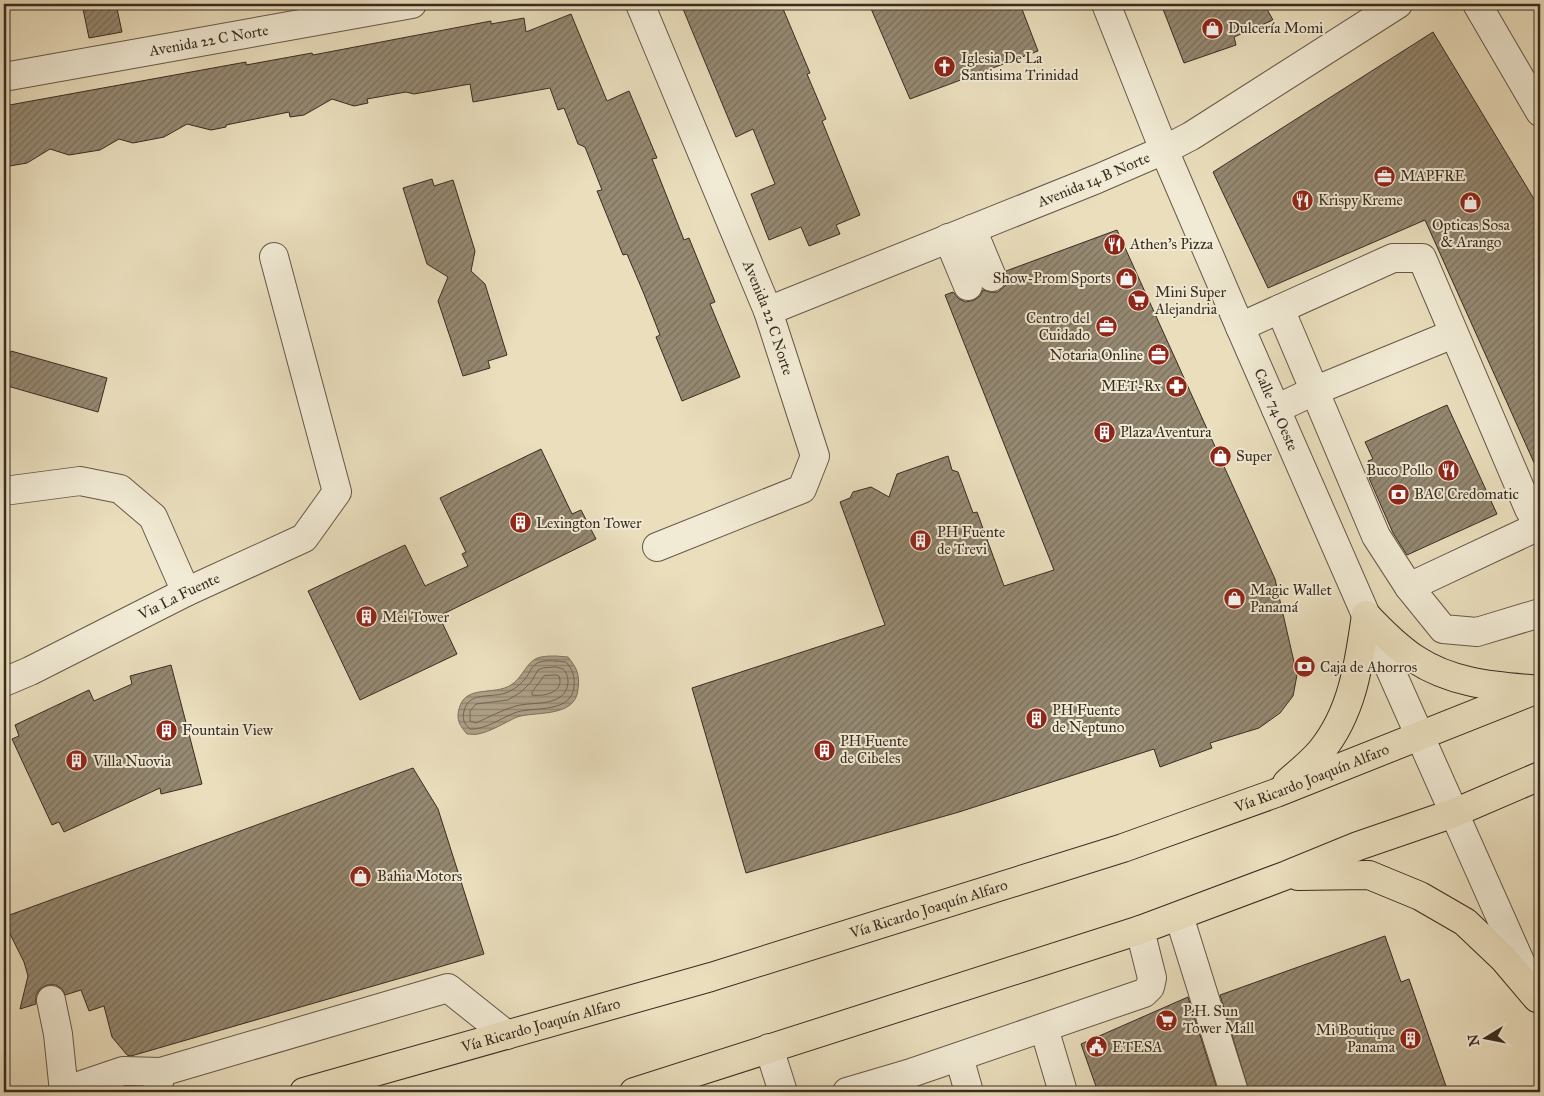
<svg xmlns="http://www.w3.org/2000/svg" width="1544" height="1096" font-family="'IM FELL Great Primer',serif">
	<defs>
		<pattern id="water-rules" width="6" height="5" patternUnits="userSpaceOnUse" patternTransform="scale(1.25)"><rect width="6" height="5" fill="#aea188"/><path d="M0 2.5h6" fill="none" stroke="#8f836f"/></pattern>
		<pattern id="building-hatch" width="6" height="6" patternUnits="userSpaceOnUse" patternTransform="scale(1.25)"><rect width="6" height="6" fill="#958972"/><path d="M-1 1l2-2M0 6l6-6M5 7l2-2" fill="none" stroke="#7b705d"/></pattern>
	</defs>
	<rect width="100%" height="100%" fill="#eadebd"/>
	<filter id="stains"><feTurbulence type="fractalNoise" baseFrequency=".004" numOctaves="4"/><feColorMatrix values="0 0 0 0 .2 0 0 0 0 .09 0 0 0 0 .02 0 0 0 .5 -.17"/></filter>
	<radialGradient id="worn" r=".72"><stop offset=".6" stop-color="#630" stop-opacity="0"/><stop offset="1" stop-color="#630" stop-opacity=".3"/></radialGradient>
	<path fill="url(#water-rules)" stroke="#7f725f" d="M556,656l12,1c9,11 12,18 10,32 -2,29 -42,22 -61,28 -11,5 -27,15 -39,17 -3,1 -8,0 -11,0 -7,-8 -11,-14 -8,-25 6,-25 35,-13 52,-24 12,-7 16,-26 30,-28 5,-1 10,-1 15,-1z"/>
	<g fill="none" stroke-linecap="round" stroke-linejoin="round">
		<g stroke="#746654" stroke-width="1">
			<path d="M556,661l10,1c7,8 9,15 8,25 -3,26 -39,20 -57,25 -15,5 -31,18 -47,17 -6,-5 -8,-10 -6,-18 5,-22 31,-11 46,-20 6,-3 11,-7 15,-12 5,-6 7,-15 15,-17 5,-2 11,-1 16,-1z"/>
			<path d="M556,667l7,2c4,4 5,8 5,14 -3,25 -35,18 -52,23 -14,4 -27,11 -40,17l-6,-2v-10l6,-7 32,-4 13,-8 10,-10 7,-12 5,-2z"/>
			<path d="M556,675l3,1c6,16 -15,21 -27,19v-3l12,-16z"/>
		</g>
	</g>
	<g fill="url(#building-hatch)" stroke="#392c21">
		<path d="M82,4h34l6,28 -33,6z"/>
		<path d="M681,4h100l29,69 -3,1 19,45 -4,2 38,94 -24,10 4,9 -31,12 -8,-19 -32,13 -18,-46 24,-10 -22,-55 -17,8z"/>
		<path d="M869,4h151l18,47 -128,48z"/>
		<path d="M1161,4h103l9,16 -39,17 2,8 -52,18z"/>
		<path d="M571,14l36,87 22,-10 28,67 -5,1 32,81 5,-2 26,64 -5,2 30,73 -58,24 -26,-64 4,-2 -16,-41 -17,-40 -4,1 -26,-64 5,-1 -17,-43 -7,-3 -14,-36 -6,2 -8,-22 -77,14 -3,-18 -56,10 -8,-2 -39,7 1,4 -14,3 -22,-7 -28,16 -14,2 -1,-5 -63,13v2l-15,3 -24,-6 -23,13 -31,6 -14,-4 -19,11 -31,5 -19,-6 -23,14 -23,4v-61l242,-44v3l66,-12 1,2 178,-34v3l33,-6 2,14z"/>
		<path d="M1433,32l107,177v267l-115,-256 -157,68 -55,-116z"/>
		<path d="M432,179l2,7 19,-6 22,71 -4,20 14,13 22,71 -19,6 2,7 -27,8 -25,-75 10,-24 -21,-13 -24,-76z"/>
		<path d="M1117,230l158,349 22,96 -4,21 -13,17 -21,15 -49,15 2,5 -52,19 -6,-18 -195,63 -213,61 -54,-185 193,-63 -45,-123 10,-4 3,-6 18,-5 18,10 8,-23 51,-18 4,14 6,2 15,41 4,-1 27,74 50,-16 -109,-275 8,-3 6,7 7,3 8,-2 6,-4 3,-6 7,2h8l7,-6 3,-7 -2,-8z"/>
		<path d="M11,351l96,27 -9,34 -94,-27v-7z"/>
		<path d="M1447,405l50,109 -90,41 -14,-22 -24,-55 5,-2 -6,-15 5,-2 -8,-17z"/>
		<path d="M541,449l31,65 9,-4 15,29 -157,77 18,38 -97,46 -52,-109 97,-46 20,41 43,-20 -6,-12 4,-2 -26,-54z"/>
		<path d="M171,665l31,119 -41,10 -1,-6 -96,44 -5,-10 -7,3 -40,-86 7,-3 -4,-11 74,-35 5,11 38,-17 -2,-8z"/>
		<path d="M413,768l25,41 46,145 -353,102 -4,-1 -15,-18 -8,-31 -15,5 -8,-21 -16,5 -3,-6 -6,-4h-9l-7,4 -4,6v9l-16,5 8,-33 -4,-14 -20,-40v-5z"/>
		<path d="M1385,936l16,46 8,-3 39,113h-199l-29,-97z"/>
		<path d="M1188,997l30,95h-120l-17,-48z"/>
	</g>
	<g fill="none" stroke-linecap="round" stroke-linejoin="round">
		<defs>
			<g id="minor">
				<path id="s1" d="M640,4l128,307 47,145 -13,33 -145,58"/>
				<path id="s2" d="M1106,4l58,146 76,177 126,288 165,371"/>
				<path d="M1477,4l63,108"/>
				<path id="s3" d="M4,77l408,-73"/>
				<path d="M972,229l20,48"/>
				<path d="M948,238l20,48"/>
				<path d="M1280,309l96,227 33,51 34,42 34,3 63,-19"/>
				<path id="s4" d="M768,311l329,-132 67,-29 27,-14 207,-132"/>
				<path d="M1240,327l153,-69h29l107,251 11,19"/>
				<path d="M1276,409l38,-18 139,-57"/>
				<path d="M4,491l76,-10 40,8 33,28 33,75"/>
				<path d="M1409,587l130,-61"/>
				<path id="s5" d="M4,682l26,-11 156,-79 118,-54 33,-46 -63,-235"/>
				<path d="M1179,916l55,176"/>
				<path d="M51,1000l7,34 6,58"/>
				<path d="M1044,1028l19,64"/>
				<path d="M769,1048l14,44"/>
				<path d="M959,1057l10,35"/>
				<path d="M64,1091l59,-20 38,1"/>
				<path d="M157,1092l4,-20 287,-84 59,47"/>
				<path d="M847,1092l61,-18 236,-81 6,-6 2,-9 -12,-48"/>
			</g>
			<g id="major">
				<path d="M1366,615c15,16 31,32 49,44 35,23 74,27 115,30"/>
				<path d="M1287,783c12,-11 24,-20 34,-32 32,-39 38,-88 45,-136"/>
				<path d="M1298,876l71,-1 51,21 45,26 38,36 34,40"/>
				<path id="s6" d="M304,1092l407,-115 412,-129 153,-55 264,-105"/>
				<path d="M634,1092l506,-162 147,-55 71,-29 96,-33 86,-37"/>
			</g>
		</defs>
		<use href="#minor" stroke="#655848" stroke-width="30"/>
		<use href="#major" stroke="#392c21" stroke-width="30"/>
		<use href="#minor" stroke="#f1ead4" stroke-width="28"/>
		<use href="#major" stroke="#eadebd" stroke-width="28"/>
	</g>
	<defs>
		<symbol id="shop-disc" viewBox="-11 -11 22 22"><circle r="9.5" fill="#8f2418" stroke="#f1ead4"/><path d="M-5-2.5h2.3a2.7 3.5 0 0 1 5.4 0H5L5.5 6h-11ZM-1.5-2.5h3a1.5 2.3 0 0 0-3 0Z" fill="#fff"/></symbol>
		<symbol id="church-disc" viewBox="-11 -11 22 22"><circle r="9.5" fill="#8f2418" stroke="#f1ead4"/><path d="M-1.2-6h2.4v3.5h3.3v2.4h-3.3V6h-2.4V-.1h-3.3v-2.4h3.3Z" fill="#fff"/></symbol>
		<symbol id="office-disc" viewBox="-11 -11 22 22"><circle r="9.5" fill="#8f2418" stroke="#f1ead4"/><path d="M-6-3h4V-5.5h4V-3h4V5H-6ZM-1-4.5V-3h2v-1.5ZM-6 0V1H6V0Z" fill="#fff"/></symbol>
		<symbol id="restaurant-disc" viewBox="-11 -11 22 22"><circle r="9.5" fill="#8f2418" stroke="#f1ead4"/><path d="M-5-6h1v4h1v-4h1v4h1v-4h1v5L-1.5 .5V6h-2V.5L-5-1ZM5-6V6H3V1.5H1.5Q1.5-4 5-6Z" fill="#fff"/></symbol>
		<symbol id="supermarket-disc" viewBox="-11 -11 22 22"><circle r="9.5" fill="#8f2418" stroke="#f1ead4"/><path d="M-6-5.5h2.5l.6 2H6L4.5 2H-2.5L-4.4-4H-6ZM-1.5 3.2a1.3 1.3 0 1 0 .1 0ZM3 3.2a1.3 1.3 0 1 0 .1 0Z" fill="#fff"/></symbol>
		<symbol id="pharmacy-disc" viewBox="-11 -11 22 22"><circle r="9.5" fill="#8f2418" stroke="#f1ead4"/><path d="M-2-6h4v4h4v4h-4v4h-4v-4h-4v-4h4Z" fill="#fff"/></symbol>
		<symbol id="building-disc" viewBox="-11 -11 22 22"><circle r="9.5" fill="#8f2418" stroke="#f1ead4"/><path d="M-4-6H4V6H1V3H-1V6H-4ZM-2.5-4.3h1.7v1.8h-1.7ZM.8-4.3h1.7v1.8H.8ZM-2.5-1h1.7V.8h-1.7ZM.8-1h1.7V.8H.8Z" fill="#fff"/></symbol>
		<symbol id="bank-disc" viewBox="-11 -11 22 22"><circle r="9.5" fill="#8f2418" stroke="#f1ead4"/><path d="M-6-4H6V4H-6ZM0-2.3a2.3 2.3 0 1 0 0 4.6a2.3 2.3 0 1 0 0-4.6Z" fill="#fff"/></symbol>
		<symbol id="civic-disc" viewBox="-11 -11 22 22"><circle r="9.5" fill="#8f2418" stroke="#f1ead4"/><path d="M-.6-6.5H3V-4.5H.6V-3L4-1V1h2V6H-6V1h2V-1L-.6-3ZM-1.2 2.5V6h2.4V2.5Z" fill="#fff"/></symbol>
	</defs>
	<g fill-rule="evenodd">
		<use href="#shop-disc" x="1200" y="16" width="25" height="25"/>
		<use href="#church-disc" x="932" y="54" width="25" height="25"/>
		<use href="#office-disc" x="1372" y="164" width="25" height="25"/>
		<use href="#restaurant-disc" x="1290" y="188" width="25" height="25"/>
		<use href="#shop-disc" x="1458" y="190" width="25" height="25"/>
		<use href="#restaurant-disc" x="1102" y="232" width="25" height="25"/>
		<use href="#shop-disc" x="1114" y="266" width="25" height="25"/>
		<use href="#supermarket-disc" x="1126" y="288" width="25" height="25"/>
		<use href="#office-disc" x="1094" y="314" width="25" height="25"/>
		<use href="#office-disc" x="1146" y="342" width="25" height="25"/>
		<use href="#pharmacy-disc" x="1164" y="374" width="25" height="25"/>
		<use href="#building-disc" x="1092" y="420" width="25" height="25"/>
		<use href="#shop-disc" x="1208" y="444" width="25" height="25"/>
		<use href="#restaurant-disc" x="1436" y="458" width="25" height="25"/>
		<use href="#bank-disc" x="1386" y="482" width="25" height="25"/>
		<use href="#building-disc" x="508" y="510" width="25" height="25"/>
		<use href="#building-disc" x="908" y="528" width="25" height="25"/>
		<use href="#shop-disc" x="1222" y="586" width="25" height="25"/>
		<use href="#building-disc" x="354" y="604" width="25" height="25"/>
		<use href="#bank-disc" x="1292" y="654" width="25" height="25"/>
		<use href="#building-disc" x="1024" y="706" width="25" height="25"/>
		<use href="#building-disc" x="154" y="718" width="25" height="25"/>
		<use href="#building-disc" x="812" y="738" width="25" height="25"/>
		<use href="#building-disc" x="64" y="748" width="25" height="25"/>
		<use href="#shop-disc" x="348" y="864" width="25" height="25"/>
		<use href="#supermarket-disc" x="1154" y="1008" width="25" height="25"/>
		<use href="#building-disc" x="1398" y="1026" width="25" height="25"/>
		<use href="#civic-disc" x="1084" y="1034" width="25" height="25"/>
	</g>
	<g text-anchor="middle" stroke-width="4" stroke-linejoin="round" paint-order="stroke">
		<g font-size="15" fill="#392c21" stroke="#f1ead4" text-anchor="start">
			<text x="1228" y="33">Dulcería Momi</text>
			<text x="961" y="63">Iglesia De La<tspan x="961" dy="17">Santisima Trinidad</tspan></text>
			<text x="1400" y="181">MAPFRE</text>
			<text x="1318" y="205">Krispy Kreme</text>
			<text x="1471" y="230" text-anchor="middle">Opticas Sosa<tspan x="1471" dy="17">&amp; Arango</tspan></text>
			<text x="1130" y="249">Athen's Pizza</text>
			<text x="1111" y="283" text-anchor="end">Show-Prom Sports</text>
			<text x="1155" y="297">Mini Super<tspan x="1155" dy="17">Alejandria</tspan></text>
			<text x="1090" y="323" text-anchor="end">Centro del<tspan x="1090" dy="17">Cuidado</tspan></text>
			<text x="1143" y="360" text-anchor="end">Notaria Online</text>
			<text x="1161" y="391" text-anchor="end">MET-Rx</text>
			<text x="1120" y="437">Plaza Aventura</text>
			<text x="1236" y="461">Super</text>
			<text x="1433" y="475" text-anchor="end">Buco Pollo</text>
			<text x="1414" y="499">BAC Credomatic</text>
			<text x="536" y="528">Lexington Tower</text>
			<text x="937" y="537">PH Fuente<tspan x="937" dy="17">de Trevi</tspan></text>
			<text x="1250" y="595">Magic Wallet<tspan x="1250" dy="17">Panamá</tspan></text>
			<text x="382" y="622">Mei Tower</text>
			<text x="1320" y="672">Caja de Ahorros</text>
			<text x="1052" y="715">PH Fuente<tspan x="1052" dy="17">de Neptuno</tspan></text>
			<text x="182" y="735">Fountain View</text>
			<text x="840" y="746">PH Fuente<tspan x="840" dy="17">de Cibeles</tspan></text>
			<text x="93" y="766">Villa Nuovia</text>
			<text x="377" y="881">Bahia Motors</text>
			<text x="1183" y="1016">P.H. Sun<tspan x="1183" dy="17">Tower Mall</tspan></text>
			<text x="1395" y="1035" text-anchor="end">Mi Boutique<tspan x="1395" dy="17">Panama</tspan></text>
			<text x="1112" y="1052">ETESA</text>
		</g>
		<g font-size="15" fill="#392c21" stroke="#f1ead4">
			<text dy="5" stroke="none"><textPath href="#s3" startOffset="208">Avenida 22 C Norte</textPath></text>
			<text dy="5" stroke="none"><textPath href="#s4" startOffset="351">Avenida 14 B Norte</textPath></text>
			<text dy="5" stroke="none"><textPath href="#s1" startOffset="339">Avenida 22 C Norte</textPath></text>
			<text dy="5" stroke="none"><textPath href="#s2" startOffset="440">Calle 74 Oeste</textPath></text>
			<text dy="5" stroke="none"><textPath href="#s5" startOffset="195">Via La Fuente</textPath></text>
			<text dy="5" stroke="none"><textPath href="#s6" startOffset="1056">Vía Ricardo Joaquín Alfaro</textPath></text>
			<text dy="5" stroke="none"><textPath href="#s6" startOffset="651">Vía Ricardo Joaquín Alfaro</textPath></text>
			<text dy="5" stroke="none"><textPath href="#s6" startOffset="246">Vía Ricardo Joaquín Alfaro</textPath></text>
		</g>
	</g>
	<rect width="1544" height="1096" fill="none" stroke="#eadebd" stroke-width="20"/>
	<rect x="5" y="5" width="1534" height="1086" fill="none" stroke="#392c21" stroke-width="2.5"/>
	<rect x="10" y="10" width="1524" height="1076" fill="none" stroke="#392c21"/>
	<g transform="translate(1486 1038) rotate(260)" stroke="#f1ead4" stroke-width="4" paint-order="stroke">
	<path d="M0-4L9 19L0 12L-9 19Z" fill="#392c21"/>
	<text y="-8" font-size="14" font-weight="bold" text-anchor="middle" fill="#392c21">N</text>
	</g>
	<rect width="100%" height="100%" filter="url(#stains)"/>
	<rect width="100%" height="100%" fill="url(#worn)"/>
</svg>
